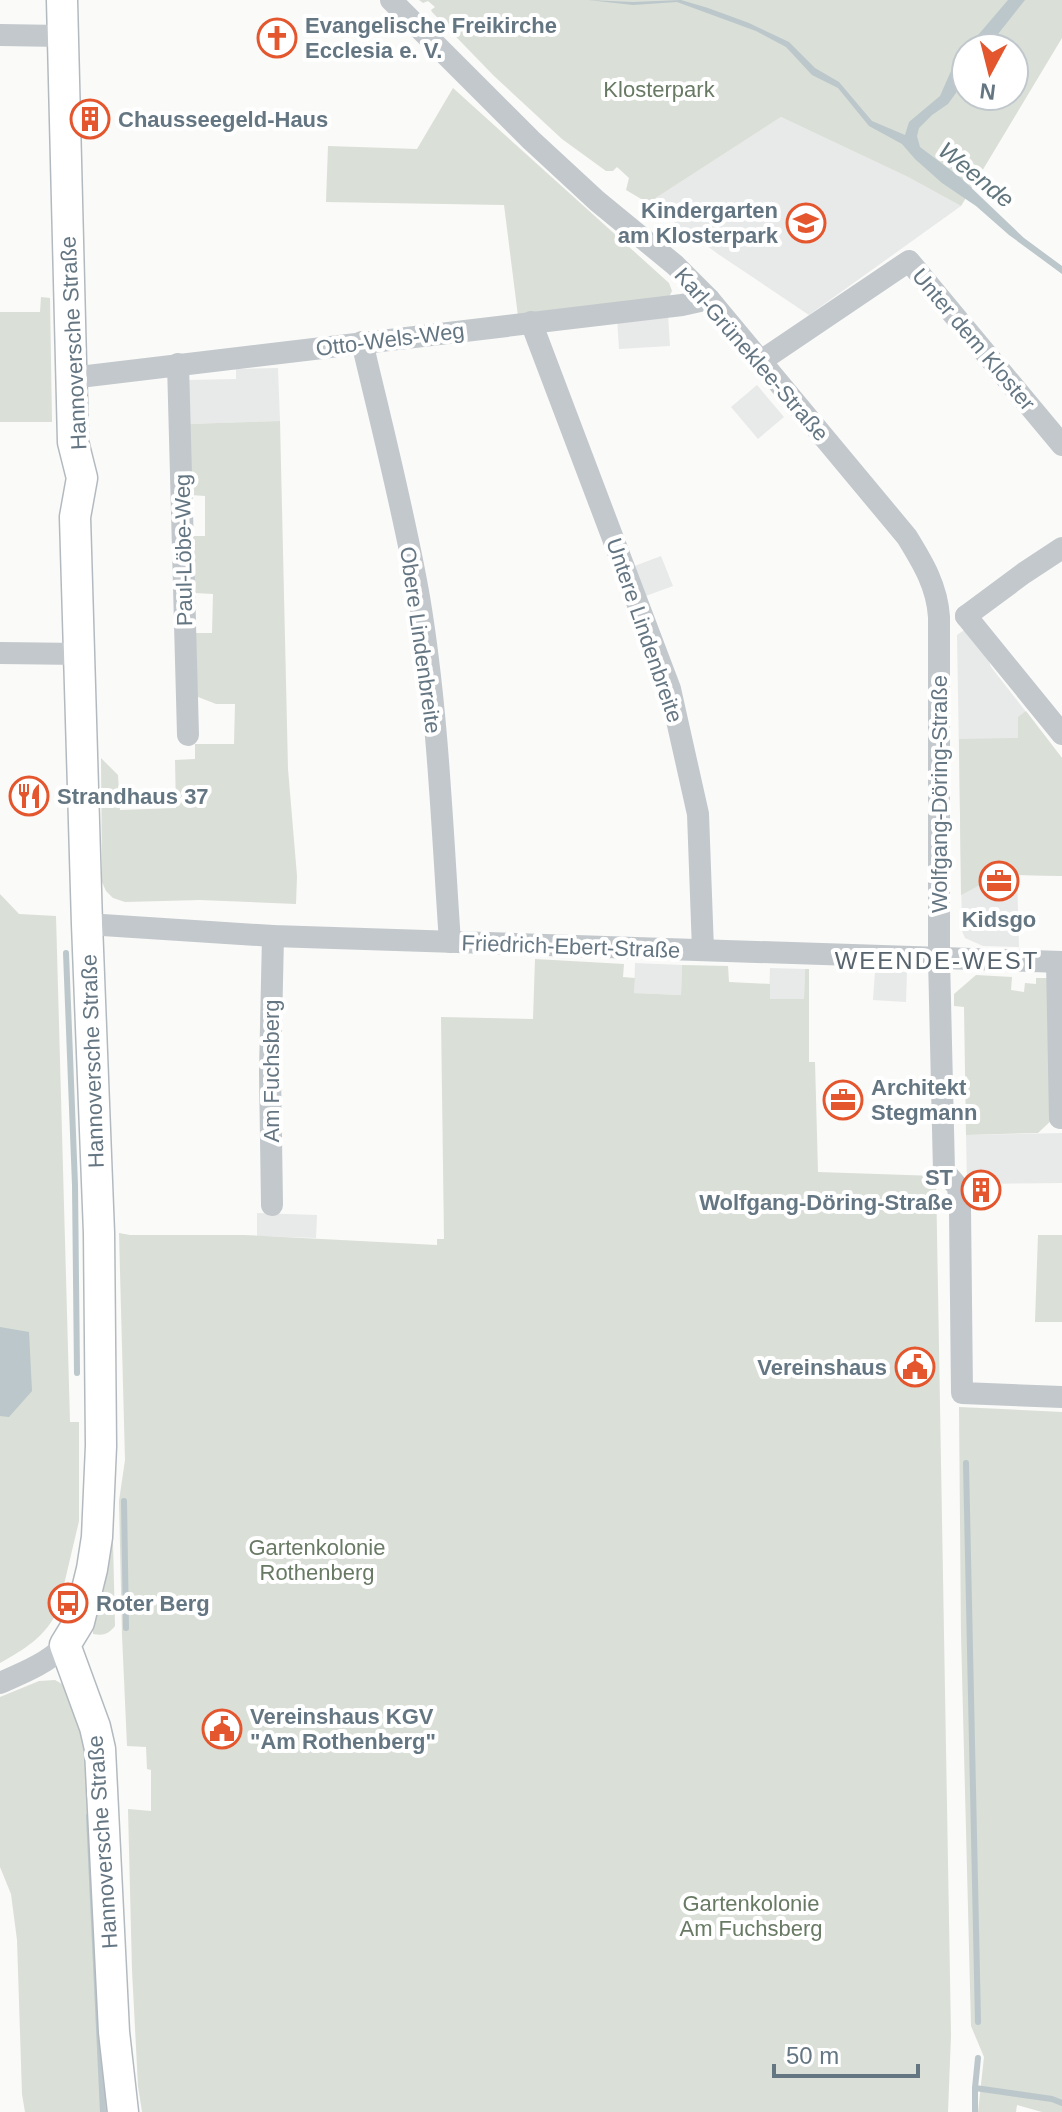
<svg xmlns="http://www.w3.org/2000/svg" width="1062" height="2112" font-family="Helvetica,sans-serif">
	<rect width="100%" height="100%" fill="#fafaf8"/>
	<g fill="#e8e9e9">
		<path d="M781,117l127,60 53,29 -152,109 -91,-61 -70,-51z"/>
		<path d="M668,314l2,32 -51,3 -2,-32z"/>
		<path d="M278,368l2,53 -92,3 -1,-44 49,-1v-10z"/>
		<path d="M757,385l27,32 -26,22 -27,-32z"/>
		<path d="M661,556l12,30 -30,11 -11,-30z"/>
		<path d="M967,628l18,22 6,17 71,91v118l-45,-1 2,72 -36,-1 -18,-8 -3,-7 -5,-296z"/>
		<path d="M635,963l47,2 -1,30 -47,-2z"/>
		<path d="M770,968l35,1 -1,31 -35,-1z"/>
		<path d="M875,971l32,1 -1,30 -33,-2z"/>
		<path d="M1062,1133v50l-95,1 -1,-49z"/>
		<path d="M257,1213l60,2 -1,23 -59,-2z"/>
	</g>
	<g fill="#dadfd7" fill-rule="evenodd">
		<path d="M419,0h643v38l-101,168 -53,-29 -127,-60 -133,86 -22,-13 3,-12 -12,-11 -4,4h-7l-44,-32 -68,-63 -62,-64 -1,-2 4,-3 -7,-6 -5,2zM966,48h48v48h-48z"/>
		<path d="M453,88l216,195 3,8 -3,6 -151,19 -14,-111 -178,-3 2,-56 89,3z"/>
		<path d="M41,297l9,1 2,124h-52v-110h40z"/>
		<path d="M280,421l8,348 9,107 -1,28 -96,-4 -75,2 -12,-4 -7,-7 -4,-9 -1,-124 17,17 2,35 56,-2 -1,-48 20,-1v-15h39l1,-40h-19l-23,-9 1,-62h18l1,-39 -18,-1 -5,-57h15v-40l-14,-1 -3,-71z"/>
		<path d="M1026,711l36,47v118l-44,-1 -1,9 -37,1 -19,10 -2,-156 59,-1v-21z"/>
		<path d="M0,894l19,20 37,2 14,506h9v99l-21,89c-13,27 -33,39 -58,53z"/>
		<path d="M535,959l89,5 -1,13 12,1 -1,15 47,2 1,-30 46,1 1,16 41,2v15h34l1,-30h4v93h6l3,110 118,4 15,859 -3,77h-806l-4,-26 -6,-116 -4,-161 23,2v-41l-4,-1 -1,-22 -19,-1 -5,-111 -3,-134 6,-41 -6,-227 11,2h114l193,10v-6h7l-3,-222 92,2z"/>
		<path d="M976,975l36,2 -1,13 13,2 1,-9 11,1v-6h17l2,139 -17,16 -72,2 -2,-128 -10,-1v-12z"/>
		<path d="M1038,1235h24v87h-27z"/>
		<path d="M959,1407l103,5v700h-20l-25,-7 -1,7h-38l6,-55 -13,-31 -10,-392z"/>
		<path d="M111,1542h2l2,84c-7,8 -11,10 -22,8v-6l11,-40z"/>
		<path d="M55,1680l16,9 19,60 13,334 5,29h-83l-3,-18 -5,-154 -6,-46 -11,-27v-170l39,-16z"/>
	</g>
	<g fill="#bbc7cb">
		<path d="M588,0l45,2 48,-2 27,8 41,15 40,19 26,26 24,14 33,39 33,14 4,-13 31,-26 15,-34 53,-62h17l-38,48h-21v22l-10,23 -8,11 -16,11 -13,13 -2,8 3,11 41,31 63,60 38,28v8l-53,-39 -33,-29 -34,-23 -27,-24 -13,-15 -33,-18 -31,-38 -26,-13 -26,-28 -30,-16 -79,-29 -44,3z"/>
		<path d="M0,1327l29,5 3,59 -23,26 -9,-1z"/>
	</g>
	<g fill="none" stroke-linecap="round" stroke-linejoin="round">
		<g stroke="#bbc7cb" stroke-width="6">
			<path d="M66,953l9,232 2,188"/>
			<path d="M966,1463l12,559"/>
			<path d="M124,1501l2,127"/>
			<path d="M89,1816l14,296"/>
			<path d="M975,2088l3,-30"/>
			<path d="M975,2112v-24l77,11 10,4"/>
		</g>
		<defs>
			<path id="secondary" d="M62,0l11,442 9,36 -7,39 12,407 12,309 2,213 -4,91 -5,32 -13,53 -14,23 30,82 5,22 14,283 9,80"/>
		</defs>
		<use href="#secondary" stroke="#b3babf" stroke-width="33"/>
		<g stroke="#c3c8cc" stroke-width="22">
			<path d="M391,0l140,140 66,61 78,64 34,34 198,238c16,26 30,49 32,80v341l5,213 14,16 2,21 2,185 100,4"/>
			<path d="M0,35l62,1"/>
			<path d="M531,322l139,367 28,125 5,136"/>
			<path d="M362,342c20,85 42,170 57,255 19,114 23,230 31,345"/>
			<path d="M761,361l148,-100 153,184"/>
			<path d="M178,364l10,371"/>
			<path d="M71,378l611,-73 27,-6"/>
			<path d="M966,616l96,118"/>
			<path d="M966,616l58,-43 38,-25"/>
			<path d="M0,653l80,1"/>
			<path d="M87,924l186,12 789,26"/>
			<path d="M1057,962l3,156h2"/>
			<path d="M272,1205l-2,-133 3,-136"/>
			<path d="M0,1683c23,-10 48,-20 65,-38"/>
		</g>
		<use href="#secondary" stroke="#fff" stroke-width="30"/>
	</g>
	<defs>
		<symbol id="church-ring" viewBox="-11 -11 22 22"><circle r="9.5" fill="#fff" stroke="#e4572e" stroke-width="1.5"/><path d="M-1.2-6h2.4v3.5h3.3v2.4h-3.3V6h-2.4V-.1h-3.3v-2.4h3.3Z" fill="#e4572e"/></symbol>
		<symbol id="building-ring" viewBox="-11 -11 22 22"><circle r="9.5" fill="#fff" stroke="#e4572e" stroke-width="1.5"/><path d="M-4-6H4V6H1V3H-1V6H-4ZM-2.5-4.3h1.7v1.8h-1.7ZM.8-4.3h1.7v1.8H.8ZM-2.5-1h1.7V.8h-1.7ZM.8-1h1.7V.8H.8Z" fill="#e4572e"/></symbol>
		<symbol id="school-ring" viewBox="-11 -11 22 22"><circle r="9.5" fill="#fff" stroke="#e4572e" stroke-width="1.5"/><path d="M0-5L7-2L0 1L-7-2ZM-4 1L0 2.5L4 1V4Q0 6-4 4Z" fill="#e4572e"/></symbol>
		<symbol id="restaurant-ring" viewBox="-11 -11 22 22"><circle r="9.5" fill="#fff" stroke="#e4572e" stroke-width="1.5"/><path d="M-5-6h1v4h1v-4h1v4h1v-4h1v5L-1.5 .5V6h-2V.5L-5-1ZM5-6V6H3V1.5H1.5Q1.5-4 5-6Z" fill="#e4572e"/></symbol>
		<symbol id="office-ring" viewBox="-11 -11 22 22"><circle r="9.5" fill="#fff" stroke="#e4572e" stroke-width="1.5"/><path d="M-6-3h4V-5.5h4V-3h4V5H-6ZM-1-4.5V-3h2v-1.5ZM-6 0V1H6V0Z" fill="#e4572e"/></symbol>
		<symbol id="civic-ring" viewBox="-11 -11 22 22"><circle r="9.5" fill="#fff" stroke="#e4572e" stroke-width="1.5"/><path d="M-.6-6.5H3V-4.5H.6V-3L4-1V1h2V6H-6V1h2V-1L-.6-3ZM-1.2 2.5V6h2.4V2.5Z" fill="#e4572e"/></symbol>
		<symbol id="bus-ring" viewBox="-11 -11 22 22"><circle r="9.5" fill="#fff" stroke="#e4572e" stroke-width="1.5"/><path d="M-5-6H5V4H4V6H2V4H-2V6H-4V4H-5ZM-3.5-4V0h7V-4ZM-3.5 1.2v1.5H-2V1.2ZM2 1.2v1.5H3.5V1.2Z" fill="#e4572e"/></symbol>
	</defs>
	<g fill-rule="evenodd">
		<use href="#church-ring" x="255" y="16" width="44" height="44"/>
		<use href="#building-ring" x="68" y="97" width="44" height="44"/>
		<use href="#school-ring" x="784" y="201" width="44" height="44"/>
		<use href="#restaurant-ring" x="7" y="774" width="44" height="44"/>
		<use href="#office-ring" x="977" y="859" width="44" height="44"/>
		<use href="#office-ring" x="821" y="1078" width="44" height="44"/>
		<use href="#building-ring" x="959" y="1168" width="44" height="44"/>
		<use href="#civic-ring" x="893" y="1345" width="44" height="44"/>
		<use href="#bus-ring" x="46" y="1581" width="44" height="44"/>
		<use href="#civic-ring" x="200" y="1707" width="44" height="44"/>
	</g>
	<g text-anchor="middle" stroke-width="8" stroke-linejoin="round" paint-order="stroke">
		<g font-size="22" font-weight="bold" fill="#657683" stroke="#fff" text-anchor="start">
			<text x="305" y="33">Evangelische Freikirche<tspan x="305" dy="25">Ecclesia e. V.</tspan></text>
			<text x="118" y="127">Chausseegeld-Haus</text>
			<text x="778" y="218" text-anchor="end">Kindergarten<tspan x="778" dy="25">am Klosterpark</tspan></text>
			<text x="57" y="804">Strandhaus 37</text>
			<text x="999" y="927" text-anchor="middle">Kidsgo</text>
			<text x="871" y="1095">Architekt<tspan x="871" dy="25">Stegmann</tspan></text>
			<text x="953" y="1185" text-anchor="end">ST<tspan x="953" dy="25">Wolfgang-Döring-Straße</tspan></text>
			<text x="887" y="1375" text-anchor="end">Vereinshaus</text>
			<text x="96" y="1611">Roter Berg</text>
			<text x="250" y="1724">Vereinshaus KGV<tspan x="250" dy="25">"Am Rothenberg"</tspan></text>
		</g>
		<g font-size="22" fill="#687a64" stroke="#fff">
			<text x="659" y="97">Klosterpark</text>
			<text x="317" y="1555">Gartenkolonie<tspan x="317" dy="25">Rothenberg</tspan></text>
			<text x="751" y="1911">Gartenkolonie<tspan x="751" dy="25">Am Fuchsberg</tspan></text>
		</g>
		<g font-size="22" fill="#657683" stroke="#fff">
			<text transform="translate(390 339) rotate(-7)" y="8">Otto-Wels-Weg</text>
			<text transform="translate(974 339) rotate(50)" y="8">Unter dem Kloster</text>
			<text transform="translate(73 343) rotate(-93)" y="8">Hannoversche Straße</text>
			<text transform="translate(752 354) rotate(49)" y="8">Karl-Grüneklee-Straße</text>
			<text transform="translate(183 550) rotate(-91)" y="8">Paul-Löbe-Weg</text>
			<text transform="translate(645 630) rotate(71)" y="8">Untere Lindenbreite</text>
			<text transform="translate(421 640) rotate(82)" y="8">Obere Lindenbreite</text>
			<text transform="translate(939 794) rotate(-90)" y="8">Wolfgang-Döring-Straße</text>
			<text transform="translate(571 946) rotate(2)" y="8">Friedrich-Ebert-Straße</text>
			<text transform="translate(92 1061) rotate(-92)" y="8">Hannoversche Straße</text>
			<text transform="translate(271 1071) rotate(-90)" y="8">Am Fuchsberg</text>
			<text transform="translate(102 1842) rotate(-94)" y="8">Hannoversche Straße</text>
		</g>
		<g font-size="24" font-style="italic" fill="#60757c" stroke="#fff">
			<text transform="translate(976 175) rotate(39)" y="8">Weende</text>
		</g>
		<g font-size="24" letter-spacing="2" fill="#57646e" stroke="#fff">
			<text x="937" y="969">WEENDE-WEST</text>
		</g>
	</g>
	<g transform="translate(990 72) rotate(187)"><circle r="38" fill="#ffffff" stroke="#c1c8cd" stroke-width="2"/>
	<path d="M0-6L14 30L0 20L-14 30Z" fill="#e4572e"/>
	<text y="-12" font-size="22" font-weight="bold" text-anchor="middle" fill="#657683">N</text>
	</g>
	<path d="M774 2064v12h144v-12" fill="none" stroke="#657683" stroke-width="4"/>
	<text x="786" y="2064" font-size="24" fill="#657683" stroke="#ffffff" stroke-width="6" paint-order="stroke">50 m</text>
</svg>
